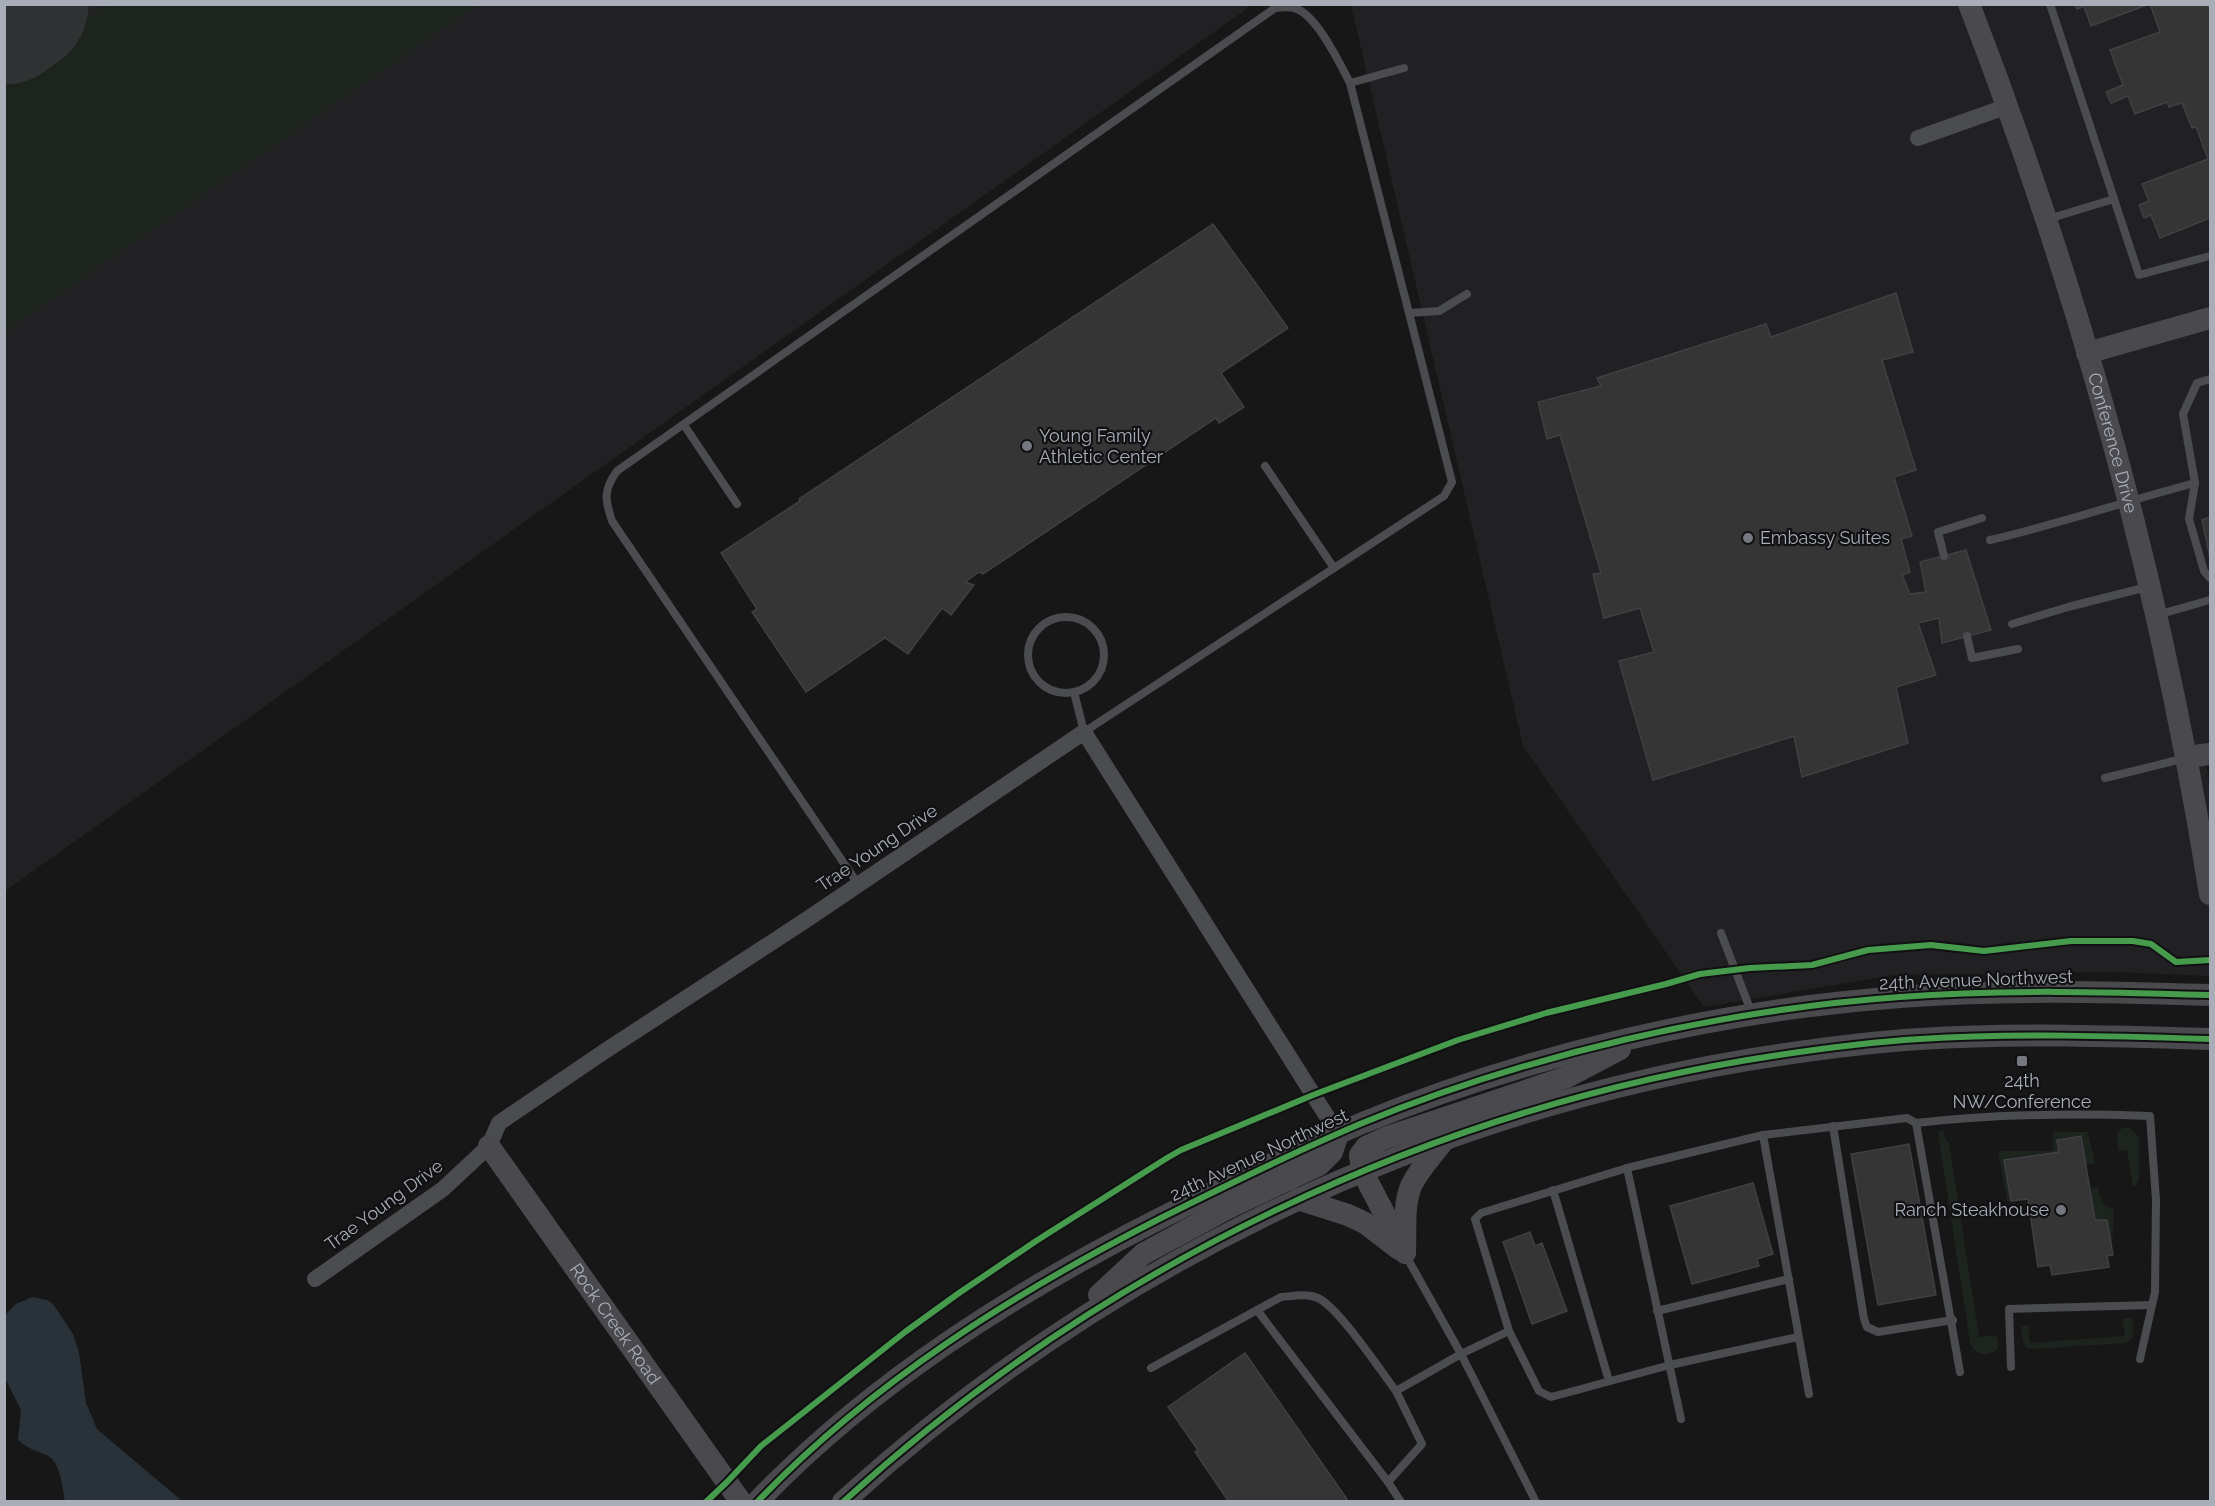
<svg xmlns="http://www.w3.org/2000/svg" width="2215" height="1506" font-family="Raleway,sans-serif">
	<rect width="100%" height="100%" fill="#171717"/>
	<g fill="#212123">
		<path d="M5,5h1247l-1247,886z"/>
		<path d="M1351,5h859v743l-6,2 6,38v188l-92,-4 -224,3 -190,32 -181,-261z"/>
	</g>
	<g fill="#1d241e">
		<path d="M107,5v-1l371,1 -473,327v-255z"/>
		<path d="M2123,1127l7,1 9,9v41l-2,6 -4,3 -6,-37 -9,1 -1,-17z"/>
		<path d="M1943,1129l3,12 3,1 30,195 17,-2 3,10 -2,5c-12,7 -23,5 -27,-8l-32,-209z"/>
		<path d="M2053,1132h35l7,31 -9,2 -6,-29 -23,4 2,12 -48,49h-4l-9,-50h55z"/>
		<path d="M2098,1187c2,11 5,19 16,23l-2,34 -5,-24h-12l-5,-32z"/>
		<path d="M2131,1317l2,3v18l-8,5 -91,6 -8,-1 -3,-7 -2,-14 7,-3 2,19 95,-7 -3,-17z"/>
	</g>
	<path fill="#2a3239" d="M32,1297l15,3 6,4 20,30 6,19 7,50 11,26 85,72h-117c-3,-14 -4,-42 -21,-47 -10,-4 -17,-6 -26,-14l3,-30 -16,-32v-63l11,-11z"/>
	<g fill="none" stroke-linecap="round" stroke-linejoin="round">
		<path stroke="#313233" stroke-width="141" d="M4,14l14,-10"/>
	</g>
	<g fill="#353536" stroke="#3f4043" stroke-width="1.5">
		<path d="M2075,4h74l-58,22 -7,-20 -7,3z"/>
		<path d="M2150,4h58l2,7v207l-50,20 -9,-23 -7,3 -5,-13 10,-4 -7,-17 66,-25 -12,-32 -4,1 -10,-25 -13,4 -2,-5 -32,12 -7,-18 -17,7 -5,-11 17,-7 -13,-35 50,-18z"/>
		<path d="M1213,224l75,104 -67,45 23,34 -25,16 -3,-5 -233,156 -4,-2 -14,10 9,3 -23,30 -9,-7 -34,46 -23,-16 -79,54 -54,-80 5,-3 -36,-56 79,-52 -1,-2z"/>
		<path d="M1896,293l17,59 -31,8 34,110 -22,7 18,59 -11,3 9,33 -8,3 8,19 16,-2 -6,-30 46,-12 25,80 -49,13 -3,-25 -21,5 18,52 -40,12 12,56 -106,34 -8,-41 -141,44 -34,-119 35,-9 -14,-44 -36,10 -11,-44 8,-1 -41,-138 -13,4 -9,-37 63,-16 -4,-8 169,-54 5,13z"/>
		<path d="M2210,517v41l-8,-38z"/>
		<path d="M2081,1136l14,84h12l6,35 -6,1 2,11 -57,8 -2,-10 -12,2 -10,-68 -17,2 -7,-41 55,-8 -2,-12z"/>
		<path d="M1909,1144l27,151 -58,10 -27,-151z"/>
		<path d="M1753,1183l20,71 -16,5 2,7 -67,18 -22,-78z"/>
		<path d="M1530,1232l5,14 7,-3 25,68 -35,13 -29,-82z"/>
		<path d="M1245,1353l102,146 -4,3h-114l-34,-50 3,-2 -30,-43z"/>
	</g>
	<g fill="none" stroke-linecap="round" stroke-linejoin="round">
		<g stroke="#4b4c50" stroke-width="8">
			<path d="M2050,4l64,195"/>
			<path d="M1404,68l-54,15 59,230"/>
			<path d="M2048,219l66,-20 25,76 71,-19"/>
			<path d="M2210,379l-13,4 -14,31 12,69 -6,36 15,52 6,7"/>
			<path d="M684,425l53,79"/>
			<path d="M1265,466l69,102"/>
			<path d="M1990,540c69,-16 136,-39 205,-57"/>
			<path d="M1944,556l-6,-24 44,-14"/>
			<path d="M2157,615l53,-15"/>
			<circle cx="1066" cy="655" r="38"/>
			<path d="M2012,624l56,-17 79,-20"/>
			<path d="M1967,636l5,22 46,-9"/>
			<path d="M1074,692l10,40 360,-236 8,-14 -43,-169 30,-2 28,-17"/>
			<path d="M2105,778l81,-20"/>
			<path d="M858,884l-246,-363c-7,-21 -9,-31 5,-50l658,-463c5,0 13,-2 19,0 22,5 46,56 56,75"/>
			<path d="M1721,933l31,81"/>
			<path d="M1916,1123c79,-9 156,-10 234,-7l6,84 -1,92 -15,67"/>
			<path d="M1833,1126l31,193 3,8 11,5 75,-12"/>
			<path d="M1763,1135l46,259"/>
			<path d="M1627,1168l-146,45 -6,6 34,112 30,60 12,6 119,-32 128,-28"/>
			<path d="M1553,1190l56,191"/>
			<path d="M1405,1254l56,100 75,148"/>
			<path d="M1257,1310l131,172"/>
			<path d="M1657,1311l132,-32"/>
			<path d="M2011,1367l-2,-58 143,-4"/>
			<path d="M1151,1368l130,-71c11,-1 26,-4 37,1 21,10 62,72 78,93"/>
			<path d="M1681,1419l-54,-251 136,-33 144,-17 9,5 44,249"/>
			<path d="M1401,1502l-13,-20 34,-38 -26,-53 65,-37 48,-23"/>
		</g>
		<g stroke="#4b4c50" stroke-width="16">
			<path d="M1918,138l90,-32"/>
			<path d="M315,1279l128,-90 46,-43 10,-23 106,-72 201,-131 278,-188 254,402"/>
		</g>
		<g stroke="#4a4a4e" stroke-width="22">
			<path id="s1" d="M1969,4c111,287 193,587 241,890"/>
			<path d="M2087,353l123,-35"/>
			<path d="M2186,757l24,-3"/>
			<path id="s2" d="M489,1146l252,356"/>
			<path d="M1298,1199l50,16 17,8 34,26"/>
			<path d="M1405,1252c1,-21 -2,-46 6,-66 8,-17 22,-31 33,-46"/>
			<path d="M1405,1253l-43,-82 -2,-16 6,-8 19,-9 182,-61 53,-28"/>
			<path d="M1099,1295l44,-41 85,-46 91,-43 13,-13 6,-18"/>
			<path d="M757,1502c114,-119 255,-208 402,-283 66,-33 133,-66 201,-95 167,-69 361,-114 540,-127 104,-8 207,-5 310,-2"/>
			<path d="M843,1502c260,-237 588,-395 936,-447 46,-7 94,-13 141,-16 96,-6 194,-3 290,0"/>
		</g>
		<defs>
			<g id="cycleway">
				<path d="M706,1502l21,-20 34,-36 144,-114 54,-39 77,-52 131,-83 14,-8 132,-55 145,-55 88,-27 120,-29 34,-10 50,-6 62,-3 56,-15 63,-5 53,6 87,-10h62l18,3 25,18 34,-2"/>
				<path d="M757,1502c114,-119 255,-208 402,-283 66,-33 133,-66 201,-95 167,-69 361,-114 540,-127 104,-8 207,-5 310,-2"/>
				<path d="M843,1502c260,-237 588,-395 936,-447 46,-7 94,-13 141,-16 96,-6 194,-3 290,0"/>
			</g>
		</defs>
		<use href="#cycleway" stroke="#111113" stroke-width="10"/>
		<use href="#cycleway" stroke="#469c4c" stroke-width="6"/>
	</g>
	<g fill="#757880" stroke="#111113" stroke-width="2">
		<circle cx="1027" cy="446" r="6"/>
		<circle cx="1748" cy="538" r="6"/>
		<rect x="2016" y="1055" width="12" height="12" rx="3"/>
		<circle cx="2061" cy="1210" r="6"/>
	</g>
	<g text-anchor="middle" stroke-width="4.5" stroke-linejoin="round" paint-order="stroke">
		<g font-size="18" fill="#a8adb8" stroke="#111113" text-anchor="start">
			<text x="1039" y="442">Young Family<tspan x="1039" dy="21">Athletic Center</tspan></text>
			<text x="1760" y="544">Embassy Suites</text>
			<text x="2022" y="1087" text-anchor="middle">24th<tspan x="2022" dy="21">NW/Conference</tspan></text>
			<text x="2049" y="1216" text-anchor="end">Ranch Steakhouse</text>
		</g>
		<g font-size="18" fill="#a8adb8" stroke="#111113">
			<text dy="6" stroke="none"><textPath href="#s1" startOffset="462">Conference Drive</textPath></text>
			<text transform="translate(877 848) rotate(-34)" y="6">Trae Young Drive</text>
			<text transform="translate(1976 980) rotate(-2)" y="6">24th Avenue Northwest</text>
			<text transform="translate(1259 1155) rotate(-25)" y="6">24th Avenue Northwest</text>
			<text transform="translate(384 1205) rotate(-36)" y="6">Trae Young Drive</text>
			<text dy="6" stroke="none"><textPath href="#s2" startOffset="218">Rock Creek Road</textPath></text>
		</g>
	</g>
	<rect width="2215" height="1506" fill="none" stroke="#a8adb8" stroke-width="12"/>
</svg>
